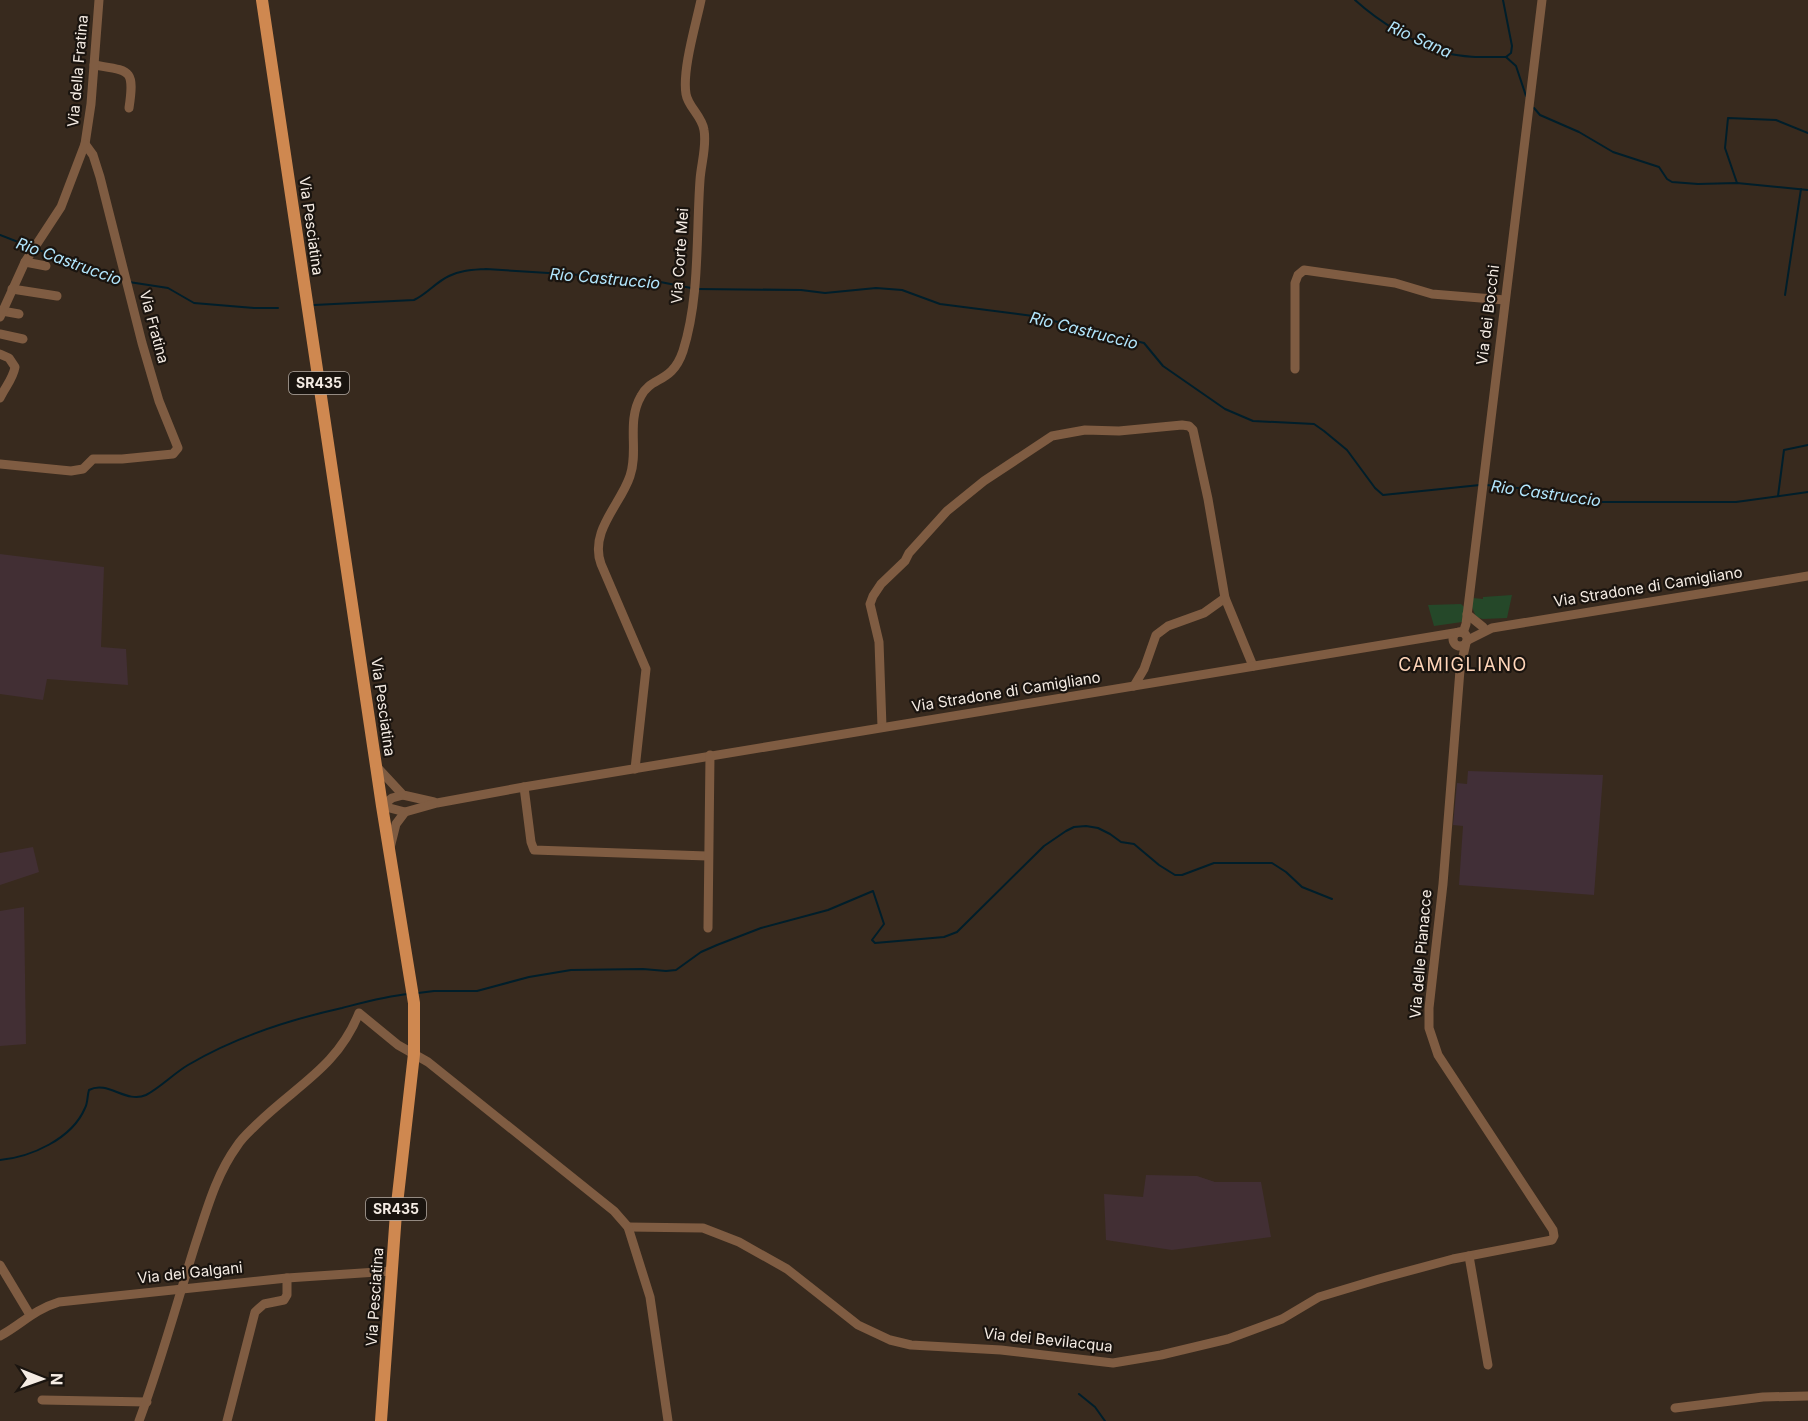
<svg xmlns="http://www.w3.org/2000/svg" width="1808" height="1421" font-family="Inter,sans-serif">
	<rect width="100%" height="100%" fill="#382a1e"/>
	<g fill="#422f34">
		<path d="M0,554l104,13 -3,80 25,2 2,36 -81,-6 -4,21 -43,-6z"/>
		<path d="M33,847l6,25 -39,13v-32z"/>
		<path d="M24,907l2,137 -26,2v-135z"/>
		<path d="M1146,1175l51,1 18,6h46l10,55 -99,13 -66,-10 -2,-46 39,3z"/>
	</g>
	<path fill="#412f37" d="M1468,771l135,4 -9,120 -135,-10 4,-59 -10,-1 4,-42 10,1z"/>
	<g fill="#254829">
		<path d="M1512,595l-5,23 -24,1 -7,-2 -4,-10 1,-9 10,1v-2z"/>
		<path d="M1461,604l3,3 -2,15 -28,4 -6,-21z"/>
	</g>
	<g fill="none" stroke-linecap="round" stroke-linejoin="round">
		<g stroke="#001e2a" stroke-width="2">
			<path d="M1355,0c23,21 61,45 91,53 20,5 40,4 60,4l5,-4 1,-7 -9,-46"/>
			<path d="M1506,57l10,9 10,30"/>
			<path d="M1534,108l6,7 39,17 34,20 46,15 8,12 5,3 26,2 39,-1 71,7"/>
			<path d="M1737,183l-12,-35 3,-30 48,2 32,13"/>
			<path d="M0,235l31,12"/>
			<path d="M36,249l88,33"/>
			<path d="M129,282l39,6 26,15 60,5h24"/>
			<path d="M697,289l104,1 24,3 51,-5 26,2 38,14 93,12 111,27 19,23 62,43 28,12 61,3 10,7 23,19 28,38 8,7 97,-10"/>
			<path d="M1785,295l16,-106"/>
			<path d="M314,305l100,-5c13,-6 22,-18 35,-24 12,-6 24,-6 37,-7l159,10 46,9"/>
			<path d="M1486,485l54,5 51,12h145l72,-10"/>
			<path d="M1778,496l6,-46 24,-5"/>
			<path d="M418,993l16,-2h43l52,-14 42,-7 72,-1 23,2 10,-1 25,-18 16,-7 44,-17 67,-18 45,-19 11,33 -12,16 3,3 69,-6 13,-5 87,-86 22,-15 8,-4 12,-1 12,2 12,6 11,8 13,2 25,21 16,10h7l32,-12h58l14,9 16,15 30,12"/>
			<path d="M0,1160c31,-3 72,-21 85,-52 3,-5 2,-12 4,-18 19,-10 37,14 57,5 15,-8 27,-21 42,-30 47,-28 100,-45 154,-57 23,-6 44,-12 67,-14"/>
			<path d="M1079,1394l16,13 10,14"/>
		</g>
		<g stroke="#7f5c42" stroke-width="9">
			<path d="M94,65c36,6 41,3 35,43"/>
			<path d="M25,262l21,4"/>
			<path d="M12,289l45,7"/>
			<path d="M2,311l17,3"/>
			<path d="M0,317l25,-55 36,-55 24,-63 6,-40 8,-104"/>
			<path d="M0,334l23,5"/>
			<path d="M0,354l9,4 6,9c-2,12 -10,20 -15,31"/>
			<path d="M1295,369v-86l3,-8 6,-5 91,13 37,11 73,6"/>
			<path d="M0,464l71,7 12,-2 10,-10h29l51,-5 5,-6 -19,-47 -17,-58 -42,-166 -7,-22 -8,-11"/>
			<path d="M1467,614l16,13"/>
			<circle cx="1460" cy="639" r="7"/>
			<path d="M1463,633l3,-9 76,-624"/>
			<path d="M1468,640l24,-12 316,-52"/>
			<path d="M1134,686l10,-17 12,-34 12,-9 36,-13 21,-15"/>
			<path d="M882,727l-3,-85 -9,-38 3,-8 8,-12 24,-23 4,-8 38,-42 37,-30 68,-45 33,-6 34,1 63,-6 7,1 4,4 15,69 17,99 28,68"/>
			<path d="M377,767l26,28 31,7"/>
			<path d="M635,769l11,-100 -45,-105c-12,-33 20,-60 29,-88 9,-25 -4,-54 11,-80 10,-20 31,-12 42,-45 17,-54 13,-115 17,-171 1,-16 7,-34 4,-50 -2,-14 -16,-23 -18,-36 -4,-24 10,-70 15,-94"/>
			<path d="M524,787l7,55 3,8 173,6"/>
			<path d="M382,806l23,6 32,-9 87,-16 936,-155"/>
			<path d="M382,806l10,-8 11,-3"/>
			<path d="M390,848l6,-24 9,-12"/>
			<path d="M708,928l2,-173"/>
			<path d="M628,1227l75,1 36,14 48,27 71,56 32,15 21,5 90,5 112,13 48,-8 67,-16 54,-20 37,-22 60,-18 74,-20 99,-19 2,-4 -1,-6 -115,-175 -9,-27v-20l14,-124 17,-214 6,-27"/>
			<path d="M1469,1256l19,109"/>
			<path d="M0,1265l30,50"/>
			<path d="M0,1336c22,-12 33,-26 59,-34l228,-24 105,-7"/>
			<path d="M42,1400l105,2"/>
			<path d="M1675,1408l88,-11 45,-1"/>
			<path d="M139,1421c22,-59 38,-119 57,-179 11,-33 20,-67 41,-96 5,-8 12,-14 18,-20 40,-40 82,-58 104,-113l39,32 30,17 186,149 14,16 22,70 18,124"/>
			<path d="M227,1421l28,-109 9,-8 20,-4 3,-5v-17"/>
		</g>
		<path stroke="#cf8850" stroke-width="12" d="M262,0l120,806 32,197v51l-18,159 -15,208"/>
	</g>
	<g text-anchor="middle" stroke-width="4.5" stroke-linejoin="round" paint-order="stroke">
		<g fill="#1a140f" stroke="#b3aba4" stroke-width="1.5">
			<rect x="289" y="372" width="60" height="22" rx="4.5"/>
			<rect x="366" y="1198" width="60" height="22" rx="4.5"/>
		</g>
		<g font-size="14" font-weight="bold" fill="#f5ece4">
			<text x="319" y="388">SR435</text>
			<text x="396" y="1214">SR435</text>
		</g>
		<g font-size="15" fill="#f5ece4" stroke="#1a140f">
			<text transform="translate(78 71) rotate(-85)" y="5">Via della Fratina</text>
			<text transform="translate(311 226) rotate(82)" y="5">Via Pesciatina</text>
			<text transform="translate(680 256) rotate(-86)" y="5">Via Corte Mei</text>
			<text transform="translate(1488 315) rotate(-83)" y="5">Via dei Bocchi</text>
			<text transform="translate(154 327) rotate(75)" y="5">Via Fratina</text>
			<text transform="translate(1648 587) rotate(-9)" y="5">Via Stradone di Camigliano</text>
			<text transform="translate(1006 692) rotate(-9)" y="5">Via Stradone di Camigliano</text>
			<text transform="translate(383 707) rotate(82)" y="5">Via Pesciatina</text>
			<text transform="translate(1421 954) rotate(-85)" y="5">Via delle Pianacce</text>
			<text transform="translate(190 1273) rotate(-6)" y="5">Via dei Galgani</text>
			<text transform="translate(375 1297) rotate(-86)" y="5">Via Pesciatina</text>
			<text transform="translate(1048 1340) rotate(6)" y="5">Via dei Bevilacqua</text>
		</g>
		<g font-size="16" font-style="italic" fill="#b2e6fd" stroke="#1a140f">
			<text transform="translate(1420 39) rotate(24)" y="6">Rio Sana</text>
			<text transform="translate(69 261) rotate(20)" y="6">Rio Castruccio</text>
			<text transform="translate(605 278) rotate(5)" y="6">Rio Castruccio</text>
			<text transform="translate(1084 330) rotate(14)" y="6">Rio Castruccio</text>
			<text transform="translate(1546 493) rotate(8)" y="6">Rio Castruccio</text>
		</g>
		<g font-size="18" letter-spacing="1.5" fill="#ffd5b9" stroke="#1a140f">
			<text x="1463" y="671">CAMIGLIANO</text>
		</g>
	</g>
	<g transform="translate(42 1379) rotate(91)" stroke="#1a140f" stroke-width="4.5" paint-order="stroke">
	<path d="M0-4.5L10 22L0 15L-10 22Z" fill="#f5ece4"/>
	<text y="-9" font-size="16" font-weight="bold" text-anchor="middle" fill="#f5ece4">N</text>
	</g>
</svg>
